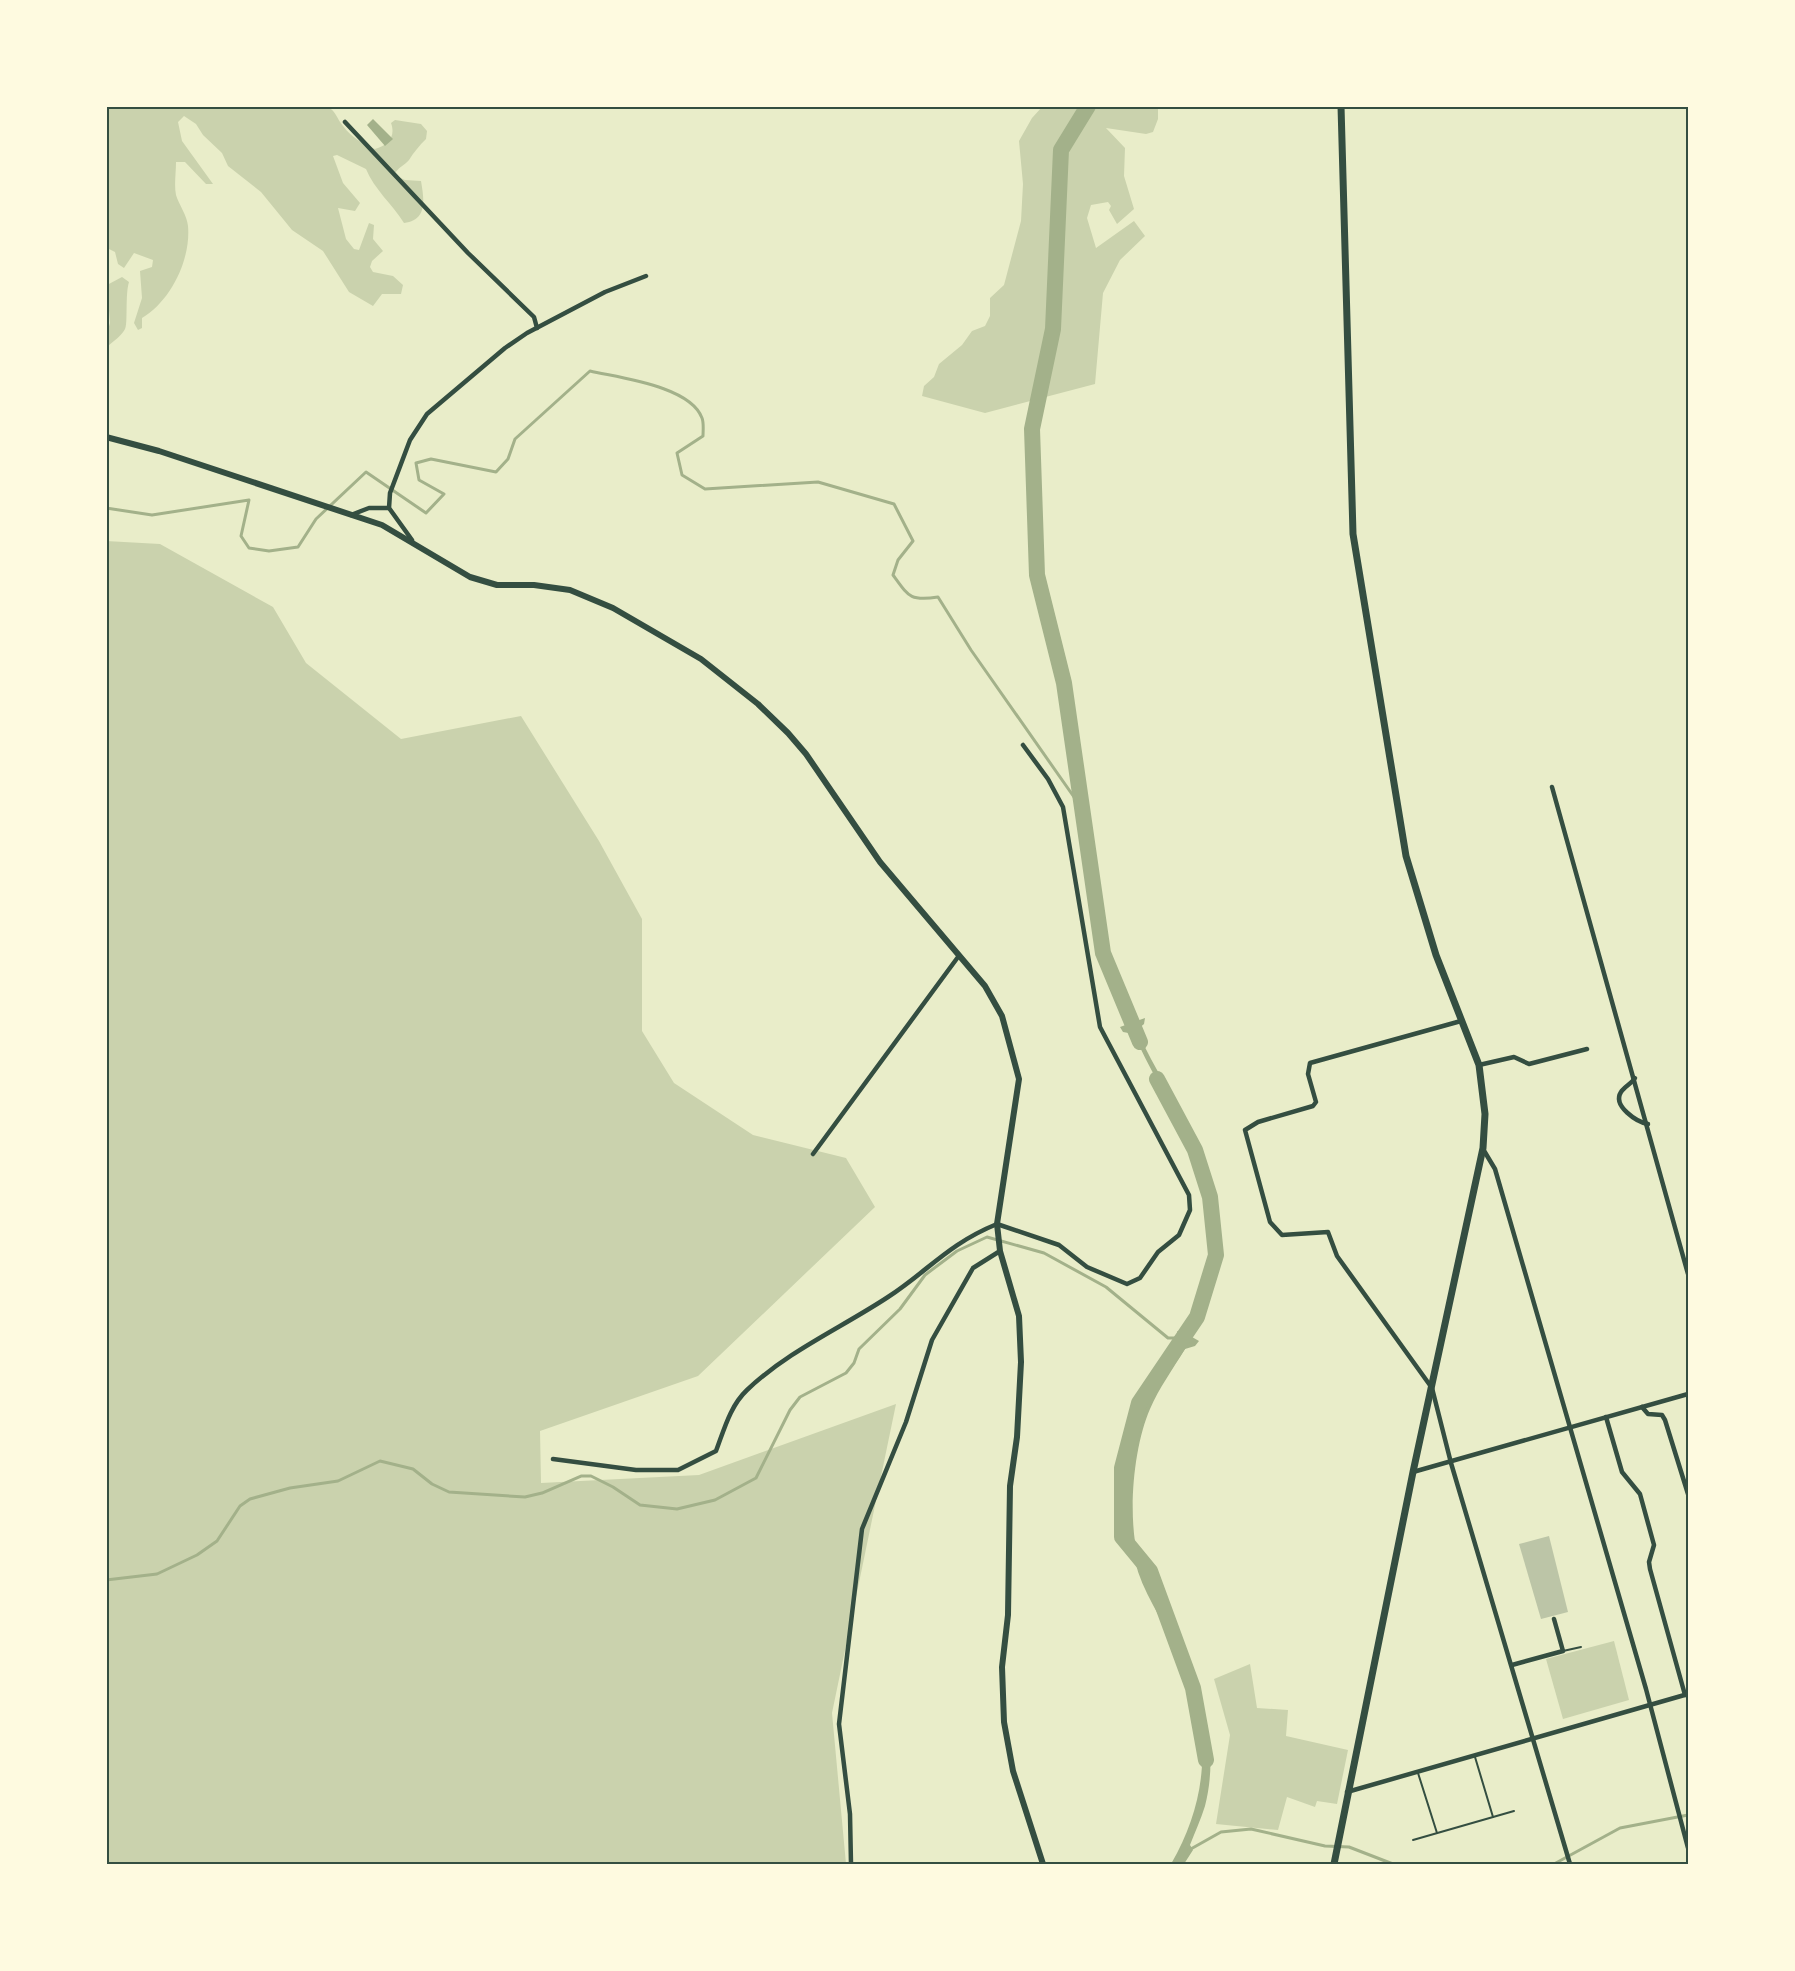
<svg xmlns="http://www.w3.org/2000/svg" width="1795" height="1971" font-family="'Zilla Slab',serif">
	<rect width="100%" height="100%" fill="#e9edc9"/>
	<g fill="#cad2ad">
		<path d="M106,107h222c8,4 9,12 15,19 8,11 20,18 32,23 13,-4 21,-12 16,-26l4,-3 26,4 6,7 -1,8c-7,7 -12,13 -17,21 -5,6 -11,7 -15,15l11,5 16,1c3,18 7,39 -17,42 -12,-19 -30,-34 -38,-54l-29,-14 -4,1 10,27 17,20 -5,8 -17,-3 8,31 8,10 5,1 10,-27 5,2 -1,14 10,12 -11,10 -2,6 3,5 20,4 10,9 -2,9h-19l-9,12 -24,-14 -26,-41 -31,-21 -31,-38 -33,-26 -6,-13 -19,-18 -7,-11 -12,-8 -6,6 4,19 31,43h-7l-21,-22h-9c0,11 -2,23 0,33 3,10 11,20 12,31 3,33 -17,75 -46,92v10l-4,2 -4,-7 8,-25 -2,-27 12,-4 1,-7 -19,-7 -10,15 -6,-4 -3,-12 -8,-4z"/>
		<path d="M1042,107h116v12l-5,13 -7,2 -40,-6 19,20 -1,28 10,33 -17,15 -8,-14 2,-4 -3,-4 -17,3 -4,13 9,30 38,-27 11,15 -25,24 -17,33 -8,91 -110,29 -63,-17 2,-10 10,-9 5,-13 23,-19 10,-14 13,-5 5,-10v-18l14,-13 17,-64 2,-37 -4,-43 13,-23z"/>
		<path d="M122,277l7,5c-4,12 -1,42 -4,47 -3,6 -11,12 -17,17l-1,-13 3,-10 -3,-38z"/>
		<path d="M106,541l54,3 113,63 33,56 95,76 120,-23 78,125 43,78v112l32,52 79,52 93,23 29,49 -177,169 -158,55 1,52 158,-8 197,-71 -64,309 14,151h-739z"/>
		<path d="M1614,1641l15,59 -66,19 -17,-60z"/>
		<path d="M1250,1664l7,44 31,2 -2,26 62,14 -11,54 -20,-3 -2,6 -28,-10 -9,33 -62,-6 14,-89 -16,-56z"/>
	</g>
	<g fill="#a3b18a">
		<path d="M373,119l20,20 -8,7 -18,-21z"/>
		<path d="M1145,1018l-1,6 -7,6c17,40 42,74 60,114 33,71 29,123 -5,193l7,4 -4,5 -10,3c-12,20 -26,39 -35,60 -17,39 -23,110 -11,152 8,26 25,50 37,74 26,52 44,113 29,171 -4,13 -10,26 -15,39l3,5 -9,14h-13c41,-70 41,-144 5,-217 -14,-28 -34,-56 -41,-86 -12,-48 -9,-108 10,-153 8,-22 25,-43 37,-63l-5,-14 6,2c10,-20 24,-40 31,-61 5,-15 4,-30 2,-46 -6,-73 -54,-126 -82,-192l-11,-2 -3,-5z"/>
	</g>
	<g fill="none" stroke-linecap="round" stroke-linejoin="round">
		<g stroke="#a3b18a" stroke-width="3">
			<path d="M106,508l46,7 97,-15 -8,36 8,12 20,3 29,-4 18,-28 50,-47 60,41 18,-19 -25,-14 -3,-17 15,-4 65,13 12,-13 7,-20 75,-68c30,7 100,15 112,47 2,5 1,13 1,18l-26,17 5,22 23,14 113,-7 76,22 19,37 -15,19 -5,15c16,22 17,26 45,22l33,53 110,157"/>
			<path d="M106,1580l51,-6 40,-19 20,-14 23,-35 10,-7 40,-11 48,-7 42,-20 33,8 19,15 17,8 76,5 17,-4 39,-17h10l22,11 27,18 37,4 38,-9 41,-22 34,-68 10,-13 46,-24 8,-10 5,-14 41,-40 25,-34 32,-24 30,-14 57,16 62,34 62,51h15"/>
			<path d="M1189,1850l32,-18 30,-3 74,17 24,1 44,17"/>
			<path d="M1554,1864l66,-36 68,-13"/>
		</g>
		<g stroke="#a3b18a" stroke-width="16">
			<path d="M1088,106l-27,44 -8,179 -21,100 5,146 27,108 39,270 37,89"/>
			<path d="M1157,1079l38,71 15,47 6,58 -19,62 -58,86 -17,65v69l28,34 43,117 13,72"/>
		</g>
	</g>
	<path fill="#bcc5a7" d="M1549,1536l19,76 -27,7 -22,-75z"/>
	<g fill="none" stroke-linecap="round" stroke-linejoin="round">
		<g stroke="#344e41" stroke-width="2">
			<path d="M1563,1651l18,-4"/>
			<path d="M1475,1757l18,60"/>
			<path d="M1418,1773l19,60"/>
			<path d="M1413,1840l101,-29"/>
		</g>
		<g stroke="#344e41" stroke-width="4.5">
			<path d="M345,122l123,131 66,64 3,11"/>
			<path d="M351,515l18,-7h20"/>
			<path d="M412,540l-23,-32 1,-15 20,-53 17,-26 78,-66 22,-15 78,-41 41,-16"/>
			<path d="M1552,787l136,487"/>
			<path d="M1461,1021l-151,42 -2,11 8,28 -3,4 -55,16 -13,8 25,92 12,13 46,-3 9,24 95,132 19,75 119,401"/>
			<path d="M1479,1065l35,-8 15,7 58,-15"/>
			<path d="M1635,1078c-4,6 -11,9 -14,14 -9,14 16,30 27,32"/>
			<path d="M1483,1149l12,20 151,520 42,159"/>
			<path d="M813,1154l145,-197"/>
			<path d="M1642,1407l6,7 14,1 3,5 23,74"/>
			<path d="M1606,1417l16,55 18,22 14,51 -5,17 1,7 35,126"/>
			<path d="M553,1459l83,11h42l38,-19c8,-21 14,-45 31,-61 41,-39 94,-62 141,-93 40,-26 60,-53 109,-73l62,21 28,22 40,17 13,-6 18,-26 21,-17 11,-25 -1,-15 -89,-168 -37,-220 -15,-28 -25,-34"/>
			<path d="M1413,1472l275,-78"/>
			<path d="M1512,1665l51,-14 -9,-32"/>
			<path d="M1347,1792l341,-98"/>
			<path d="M851,1864l-1,-50 -11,-90 23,-195 44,-107 26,-82 41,-72 27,-17"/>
		</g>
		<path stroke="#344e41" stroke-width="6" d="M106,437l53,14 223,74 88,52 27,8h37l36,5 43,18 88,51 57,45 30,29 18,21 74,108 105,124 17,30 17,63 -22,145 3,27 19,65 2,46 -4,75 -7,49 -2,129 -6,52 2,55 9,49 30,93"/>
		<path stroke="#344e41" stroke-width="7" d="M1334,1864l79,-392 70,-324 2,-34 -6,-49 -43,-110 -30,-99 -53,-322 -12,-428"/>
	</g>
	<rect width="1795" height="1971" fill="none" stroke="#fefae0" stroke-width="216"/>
	<rect x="108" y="108" width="1579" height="1755" fill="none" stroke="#344e41" stroke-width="2"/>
</svg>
